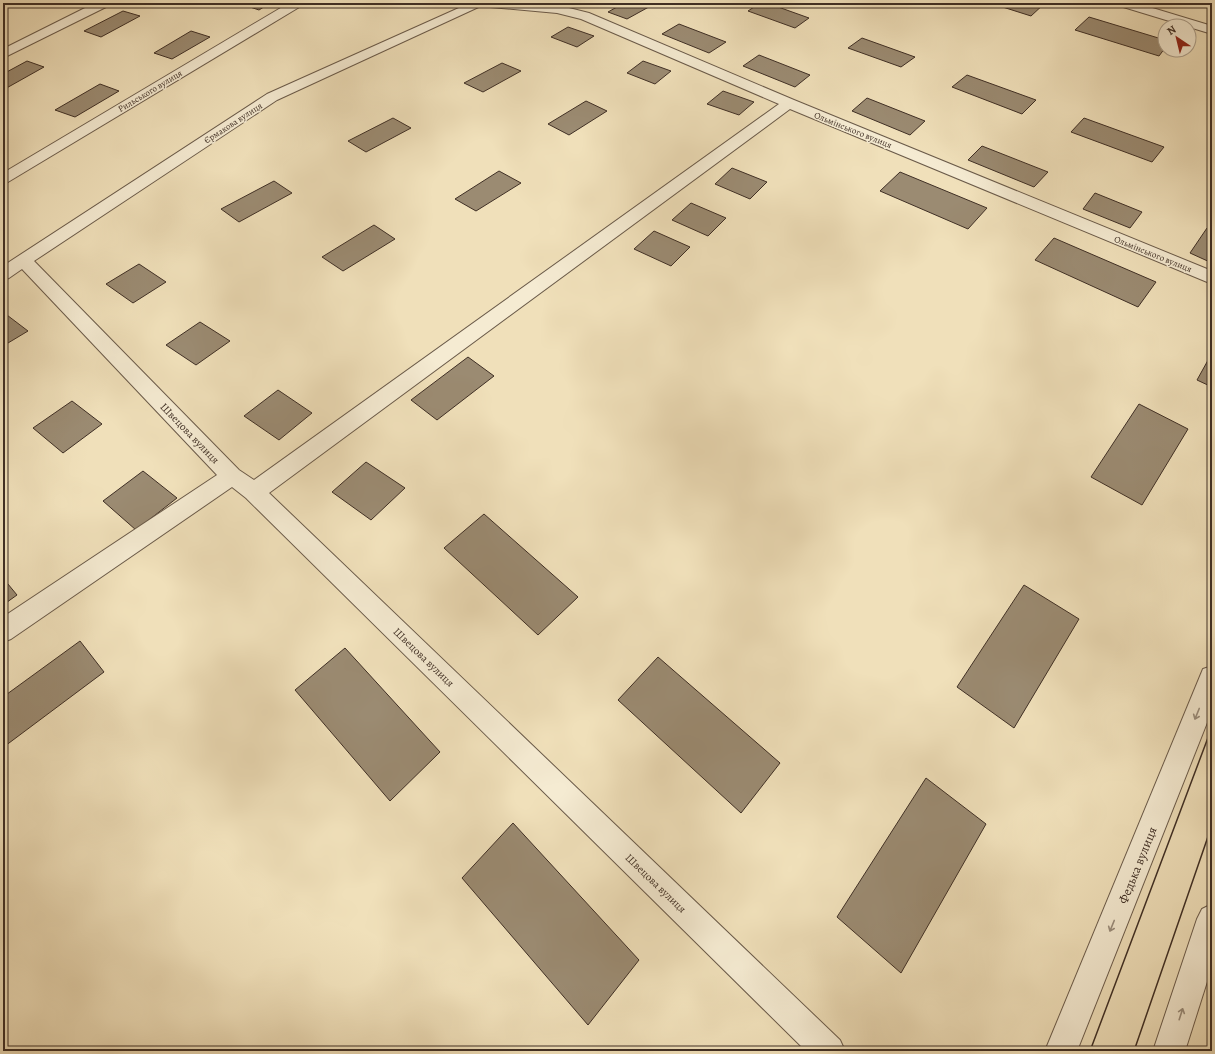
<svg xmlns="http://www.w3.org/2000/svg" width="1215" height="1054" font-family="Alegreya,serif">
	<rect width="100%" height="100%" fill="#f0e0ba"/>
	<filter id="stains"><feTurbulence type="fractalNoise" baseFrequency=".005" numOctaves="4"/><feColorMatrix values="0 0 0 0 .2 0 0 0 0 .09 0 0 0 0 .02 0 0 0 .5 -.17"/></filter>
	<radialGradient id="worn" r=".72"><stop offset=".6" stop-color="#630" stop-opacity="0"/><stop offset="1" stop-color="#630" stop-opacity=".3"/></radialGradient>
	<g fill="#9b8b72" stroke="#3f2f25">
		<path d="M243,3h27l-11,7 -18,-6z"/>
		<path d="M624,3h32l-29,16 -19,-7z"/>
		<path d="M760,3h7l42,15 -14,10 -47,-17z"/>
		<path d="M990,3h55l-14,13z"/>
		<path d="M123,11l17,5 -39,21 -17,-6z"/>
		<path d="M1089,17l76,23v8l-6,8 -84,-26z"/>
		<path d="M679,24l47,18 -17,11 -47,-19z"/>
		<path d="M568,27l26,9 -17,11 -26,-10z"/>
		<path d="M191,31l19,6 -38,22 -18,-6z"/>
		<path d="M862,38l53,19 -14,10 -53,-19z"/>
		<path d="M759,55l51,20 -15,12 -52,-21z"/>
		<path d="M27,61l17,6 -41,23v-16z"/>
		<path d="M643,61l28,10 -16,13 -28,-11z"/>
		<path d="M502,63l19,8 -38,21 -19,-9z"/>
		<path d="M967,75l69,25 -14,14 -70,-27z"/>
		<path d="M100,84l19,7 -44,26 -20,-7z"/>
		<path d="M723,91l31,11 -15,13 -32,-11z"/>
		<path d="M867,98l58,23 -15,14 -58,-24z"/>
		<path d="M586,101l21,10 -38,24 -21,-11z"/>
		<path d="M393,118l18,10 -45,24 -18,-11z"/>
		<path d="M1084,118l80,29 -12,15 -81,-30z"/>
		<path d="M982,146l66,26 -14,15 -66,-27z"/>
		<path d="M732,168l35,14 -17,17 -35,-15z"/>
		<path d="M499,171l22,12 -45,28 -21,-12z"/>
		<path d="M900,172l87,36 -19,21 -88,-38z"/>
		<path d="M274,181l18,12 -53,29 -18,-13z"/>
		<path d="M1095,193l47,19 -12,16 -47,-19z"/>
		<path d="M691,203l35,15 -18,18 -36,-16z"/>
		<path d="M374,225l21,14 -52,32 -21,-14z"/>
		<path d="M1207,228l5,2v33l-22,-10z"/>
		<path d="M654,231l36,16 -19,19 -37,-17z"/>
		<path d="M1054,238l102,44 -18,25 -103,-47z"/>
		<path d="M139,264l27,18 -33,21 -27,-19z"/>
		<path d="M3,312l25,19 -25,15z"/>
		<path d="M200,322l30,19 -34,24 -30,-20z"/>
		<path d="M1212,353v34l-15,-7z"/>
		<path d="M468,357l26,19 -57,44 -26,-20z"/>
		<path d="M278,390l34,23 -33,27 -35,-24z"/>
		<path d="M72,401l30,23 -39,29 -30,-25z"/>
		<path d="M1139,404l49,25 -46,76 -51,-28z"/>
		<path d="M366,462l39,26 -34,32 -39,-28z"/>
		<path d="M143,471l34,27 -41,32 -33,-29z"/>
		<path d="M484,514l94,83 -40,38 -94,-87z"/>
		<path d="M3,578l14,17 -14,10z"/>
		<path d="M1024,585l55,34 -65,109 -57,-41z"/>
		<path d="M80,641l24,31 -99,74 -2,-3v-46z"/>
		<path d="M345,648l95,104 -50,49 -95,-111z"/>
		<path d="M658,657l122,106 -39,50 -123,-113z"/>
		<path d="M926,778l60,46 -85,149 -64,-56z"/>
		<path d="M513,823l126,137 -51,65 -126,-147z"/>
	</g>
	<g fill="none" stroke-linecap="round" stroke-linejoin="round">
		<defs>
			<g id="minor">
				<path d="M95,3h15l-2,3 -105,52v-9z"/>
				<path d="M289,3h14l-2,3 -293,176 -5,2v-11z"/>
				<path d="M470,3h60l27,2 32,8 205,87 418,171v13l-422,-175 -521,384 571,547 5,11h-39l-560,-553 -14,-11 -221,152 -8,3v-25l214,-142 -195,-206 -13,9 -6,2v-14l264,-172zM485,4l5,3 67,6 24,6 198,85 -525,376 -15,-10 -205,-209 243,-161z"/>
				<path d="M1118,3h18l76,23v8l-92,-28z"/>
				<path d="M1212,666v44l-135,341h-32l158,-382z"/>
				<path d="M1212,904v62l-27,85h-32l44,-132 5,-10z"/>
			</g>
		</defs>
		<use href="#minor" stroke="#6b5b4a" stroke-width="2"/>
		<use href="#minor" fill="#f5ebd2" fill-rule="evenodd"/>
		<g stroke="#3f2f25" stroke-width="1.5">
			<path d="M1090,1051l122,-324"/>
			<path d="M1134,1051l78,-226"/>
		</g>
	</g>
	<defs><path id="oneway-shaft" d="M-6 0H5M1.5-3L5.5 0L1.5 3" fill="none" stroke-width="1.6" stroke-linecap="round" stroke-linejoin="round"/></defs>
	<g stroke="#9a8d7c">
		<use href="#oneway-shaft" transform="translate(1197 714) rotate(112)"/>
		<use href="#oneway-shaft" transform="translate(1112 926) rotate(112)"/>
		<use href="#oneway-shaft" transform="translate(1181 1014) rotate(-72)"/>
	</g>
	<g text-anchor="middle" stroke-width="3" stroke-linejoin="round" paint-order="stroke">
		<g font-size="9" fill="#3f2f25" stroke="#f5ebd2">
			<text transform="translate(150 91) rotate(-31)" y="3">Рильського вулиця</text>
			<text transform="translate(233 123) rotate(-33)" y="3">Єрмакова вулиця</text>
			<text transform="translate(853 130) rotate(22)" y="3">Ольмінського вулиця</text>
			<text transform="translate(1153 254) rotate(22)" y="3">Ольмінського вулиця</text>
		</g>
		<g font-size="11" fill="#3f2f25" stroke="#f5ebd2">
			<text transform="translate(190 433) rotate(46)" y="4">Швецова вулиця</text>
			<text transform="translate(424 657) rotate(44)" y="4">Швецова вулиця</text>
			<text transform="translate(656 883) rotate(44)" y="4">Швецова вулиця</text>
		</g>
		<g font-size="13" fill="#3f2f25" stroke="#f5ebd2">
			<text transform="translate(1137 865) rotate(-68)" y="5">Федька вулиця</text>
		</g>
	</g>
	<rect width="1215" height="1054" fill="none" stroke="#f0e0ba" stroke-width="16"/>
	<rect x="4" y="4" width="1207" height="1046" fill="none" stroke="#3f2f25" stroke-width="2"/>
	<rect x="8" y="8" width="1199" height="1038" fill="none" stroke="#3f2f25"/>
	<g transform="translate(1177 38) rotate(325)"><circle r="19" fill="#f5ebd2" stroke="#aca08d"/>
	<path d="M0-3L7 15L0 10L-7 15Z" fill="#8f2418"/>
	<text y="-6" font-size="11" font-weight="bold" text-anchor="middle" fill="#3f2f25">N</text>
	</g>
	<rect width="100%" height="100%" filter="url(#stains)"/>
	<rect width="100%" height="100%" fill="url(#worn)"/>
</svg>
